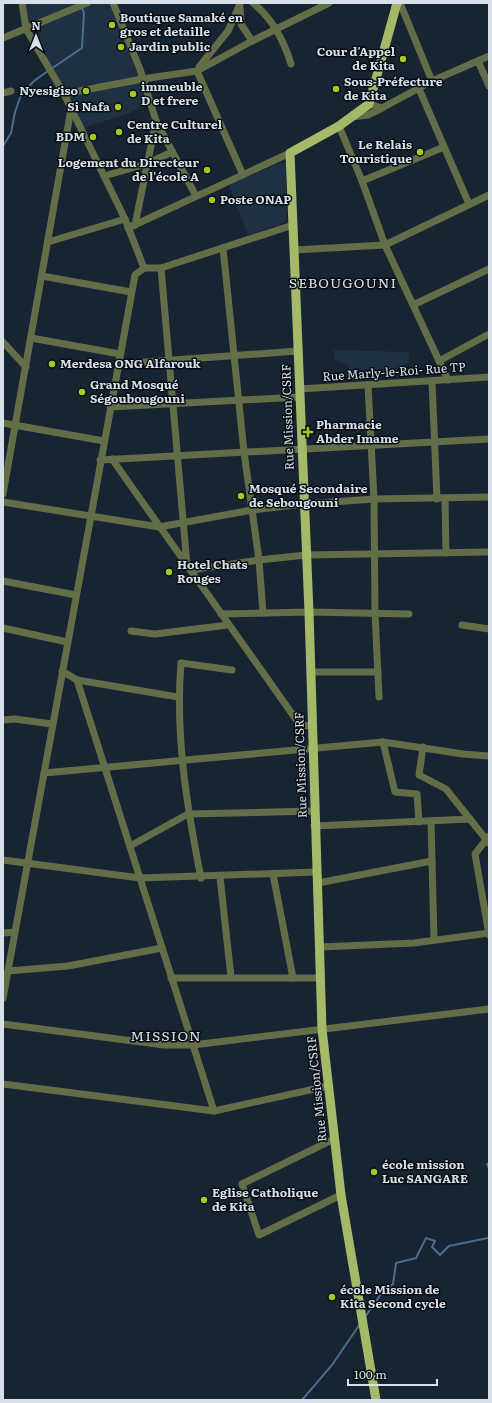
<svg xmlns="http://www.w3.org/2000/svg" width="492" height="1403" font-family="Literata,serif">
	<rect width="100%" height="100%" fill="#172432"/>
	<g fill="#203043">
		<path d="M24,3h89l37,99 -23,12 -47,15 -52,-101z"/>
		<path d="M282,162l4,2v58l-38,13 -19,-50z"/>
		<path d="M334,350l75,2v11l-19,11 -17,-1 -23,1 -1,-8 -15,-7z"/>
	</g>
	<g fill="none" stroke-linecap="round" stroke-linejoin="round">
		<g stroke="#4b6c91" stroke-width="2">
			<path d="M51,69l31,-21 2,-35 -2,-5"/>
			<path d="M3,146l8,-13 4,-21 6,-17 13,-14 14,-10"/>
			<path d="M489,1163l-2,1 2,4"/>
			<path d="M365,1317l16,-23 12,-10 3,-21 20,-5 10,-20 9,3 -3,6 8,8 9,-9 39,-8 1,-1"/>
			<path d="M302,1400l30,-35 28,-41"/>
		</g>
		<g stroke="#636e48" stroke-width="7">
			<path d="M22,3l4,26 38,65 61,125 19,49"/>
			<path d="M113,3l27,66 16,52 40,75"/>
			<path d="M253,3c19,15 31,38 38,61"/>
			<path d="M400,3l32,78"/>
			<path d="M240,7l1,17 11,17"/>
			<path d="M3,38l84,-35"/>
			<path d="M478,61l11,25"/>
			<path d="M199,67l29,-36 12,-27"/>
			<path d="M197,71l46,104"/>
			<path d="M419,89l50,115"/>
			<path d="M3,93l8,-2"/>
			<path d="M64,94l78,-15 55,-8 55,-30 77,-38"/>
			<path d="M369,104l13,4 50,-27 57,-25"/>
			<path d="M352,117l16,-2 14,-7"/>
			<path d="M339,126l23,55 23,64 63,135"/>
			<path d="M104,176l42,-12 26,-12"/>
			<path d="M362,181l82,-34"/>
			<path d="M135,225l21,-104"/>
			<path d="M128,228l162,-75"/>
			<path d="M48,242l77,-23"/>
			<path d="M223,248l21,204 15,108 4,53"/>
			<path d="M294,250l91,-5 104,-50"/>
			<path d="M161,268l26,297"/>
			<path d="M42,276l89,16"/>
			<path d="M413,305l76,-36"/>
			<path d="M31,338l89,16"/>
			<path d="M3,342l23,25"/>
			<path d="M439,361l50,-27"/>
			<path d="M118,364l180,-13"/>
			<path d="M432,381l5,118"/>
			<path d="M368,385l6,114 1,114 4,84"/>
			<path d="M300,389l189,-12"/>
			<path d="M110,407l190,-10"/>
			<path d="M3,423l101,18"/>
			<path d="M112,459l188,266 11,1"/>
			<path d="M100,460l389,-21"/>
			<path d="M3,494l68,-385"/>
			<path d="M445,499l1,54"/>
			<path d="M3,502l156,25 93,-17 52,-6 70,-5 115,-2"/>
			<path d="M190,570l69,-10 47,-5 183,-3"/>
			<path d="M3,581l73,14"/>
			<path d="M221,614l88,-2 100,2"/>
			<path d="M462,625l27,4"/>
			<path d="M3,628l64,14"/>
			<path d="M131,631l24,3 73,-9"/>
			<path d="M62,671l15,9 101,17"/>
			<path d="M310,672h68"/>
			<path d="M77,680l137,431"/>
			<path d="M3,720l12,-1 37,5"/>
			<path d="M383,742l12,50 22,2 2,28"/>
			<path d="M423,747l-4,28 27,14 43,54"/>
			<path d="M44,773l339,-31 80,12 26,2"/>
			<path d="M431,821l3,119"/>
			<path d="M314,826l156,-7"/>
			<path d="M489,836l-14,18 14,81"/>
			<path d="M130,846l58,-32 126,-3"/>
			<path d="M3,860l137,18 177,-6"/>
			<path d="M273,874l20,104"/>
			<path d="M220,877l11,100"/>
			<path d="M201,878c-14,-70 -26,-144 -20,-215l51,7"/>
			<path d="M318,883l114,-22"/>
			<path d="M3,933l12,-1"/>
			<path d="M320,947l94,-4 75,-10"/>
			<path d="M8,971l60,-5 94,-18"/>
			<path d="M171,978h149"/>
			<path d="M3,998l132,-723 9,-7h17l132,-43"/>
			<path d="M3,1024l161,21h29l296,-36"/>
			<path d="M3,1084l211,27 114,-25"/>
			<path d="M334,1139l-92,45 17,51 82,-40"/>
		</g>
		<path stroke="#a4ba68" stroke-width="9" d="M376,1400l-35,-205 -19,-166 -13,-417 -19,-459 49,-27 30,-22 28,-101"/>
	</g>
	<g fill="#a6c821" stroke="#070d13" stroke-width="1.5">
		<circle cx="112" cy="25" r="4"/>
		<circle cx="121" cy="47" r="4"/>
		<circle cx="403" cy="59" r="4"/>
		<circle cx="336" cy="89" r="4"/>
		<circle cx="86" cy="91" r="4"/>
		<circle cx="133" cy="94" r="4"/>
		<circle cx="118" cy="107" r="4"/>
		<circle cx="119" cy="132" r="4"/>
		<circle cx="93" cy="137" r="4"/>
		<circle cx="420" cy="152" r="4"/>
		<circle cx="207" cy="170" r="4"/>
		<circle cx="212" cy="200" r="4"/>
		<circle cx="52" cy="364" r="4"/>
		<circle cx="82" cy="392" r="4"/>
		<path d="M306 426h4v4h4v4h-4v4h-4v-4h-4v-4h4z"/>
		<circle cx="241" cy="496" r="4"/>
		<circle cx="169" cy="572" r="4"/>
		<circle cx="374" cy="1172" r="4"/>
		<circle cx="204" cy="1200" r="4"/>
		<circle cx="332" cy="1297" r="4"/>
	</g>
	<g text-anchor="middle" stroke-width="3" stroke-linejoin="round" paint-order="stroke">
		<g font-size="12" font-weight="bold" fill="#d7e0e9" stroke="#070d13" text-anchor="start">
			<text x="120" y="22">Boutique Samaké en<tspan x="120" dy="14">gros et detaille</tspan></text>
			<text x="129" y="51">Jardin public</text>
			<text x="395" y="56" text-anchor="end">Cour d'Appel<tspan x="395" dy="14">de Kita</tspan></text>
			<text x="344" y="86">Sous-Préfecture<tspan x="344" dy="14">de Kita</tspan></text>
			<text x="141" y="91">immeuble<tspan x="141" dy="14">D et frere</tspan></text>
			<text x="78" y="95" text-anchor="end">Nyesigiso</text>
			<text x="110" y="111" text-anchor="end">Si Nafa</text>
			<text x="127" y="129">Centre Culturel<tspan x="127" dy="14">de Kita</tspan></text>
			<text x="85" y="141" text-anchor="end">BDM</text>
			<text x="412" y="149" text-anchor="end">Le Relais<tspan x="412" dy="14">Touristique</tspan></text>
			<text x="199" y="167" text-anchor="end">Logement du Directeur<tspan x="199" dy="14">de l'école A</tspan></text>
			<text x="220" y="204">Poste ONAP</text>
			<text x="60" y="368">Merdesa ONG Alfarouk</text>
			<text x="90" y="389">Grand Mosqué<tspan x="90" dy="14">Ségoubougouni</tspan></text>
			<text x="316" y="429">Pharmacie<tspan x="316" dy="14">Abder Imame</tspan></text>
			<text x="249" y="493">Mosqué Secondaire<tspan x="249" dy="14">de Sebougouni</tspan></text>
			<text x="177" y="569">Hotel Chats<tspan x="177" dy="14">Rouges</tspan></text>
			<text x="382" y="1169">école mission<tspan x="382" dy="14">Luc SANGARE</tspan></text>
			<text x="212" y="1197">Eglise Catholique<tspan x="212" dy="14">de Kita</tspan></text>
			<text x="340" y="1294">école Mission de<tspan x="340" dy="14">Kita Second cycle</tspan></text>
		</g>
		<g font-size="12" fill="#d7e0e9" stroke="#070d13">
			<text transform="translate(394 372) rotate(-4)" y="4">Rue Marly-le-Roi- Rue TP</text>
			<text transform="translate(288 417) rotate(-92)" y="4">Rue Mission/CSRF</text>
			<text transform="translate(301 765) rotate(-92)" y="4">Rue Mission/CSRF</text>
			<text transform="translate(317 1089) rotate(-96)" y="4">Rue Mission/CSRF</text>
		</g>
		<g font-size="14" letter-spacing="1" fill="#d7e0e9" stroke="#070d13">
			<text x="343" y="288">SEBOUGOUNI</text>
			<text x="166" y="1041">MISSION</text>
		</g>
	</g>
	<rect width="492" height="1403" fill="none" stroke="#d7e0e9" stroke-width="8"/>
	<g transform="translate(36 36)" stroke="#070d13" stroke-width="3" paint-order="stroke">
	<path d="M0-3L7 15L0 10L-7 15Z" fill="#d7e0e9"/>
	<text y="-6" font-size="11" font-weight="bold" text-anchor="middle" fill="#d7e0e9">N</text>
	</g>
	<path d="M348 1379v6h89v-6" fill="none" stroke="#d7e0e9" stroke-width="2"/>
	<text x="354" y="1379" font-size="12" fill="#d7e0e9" stroke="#070d13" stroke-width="3" paint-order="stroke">100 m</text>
</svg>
